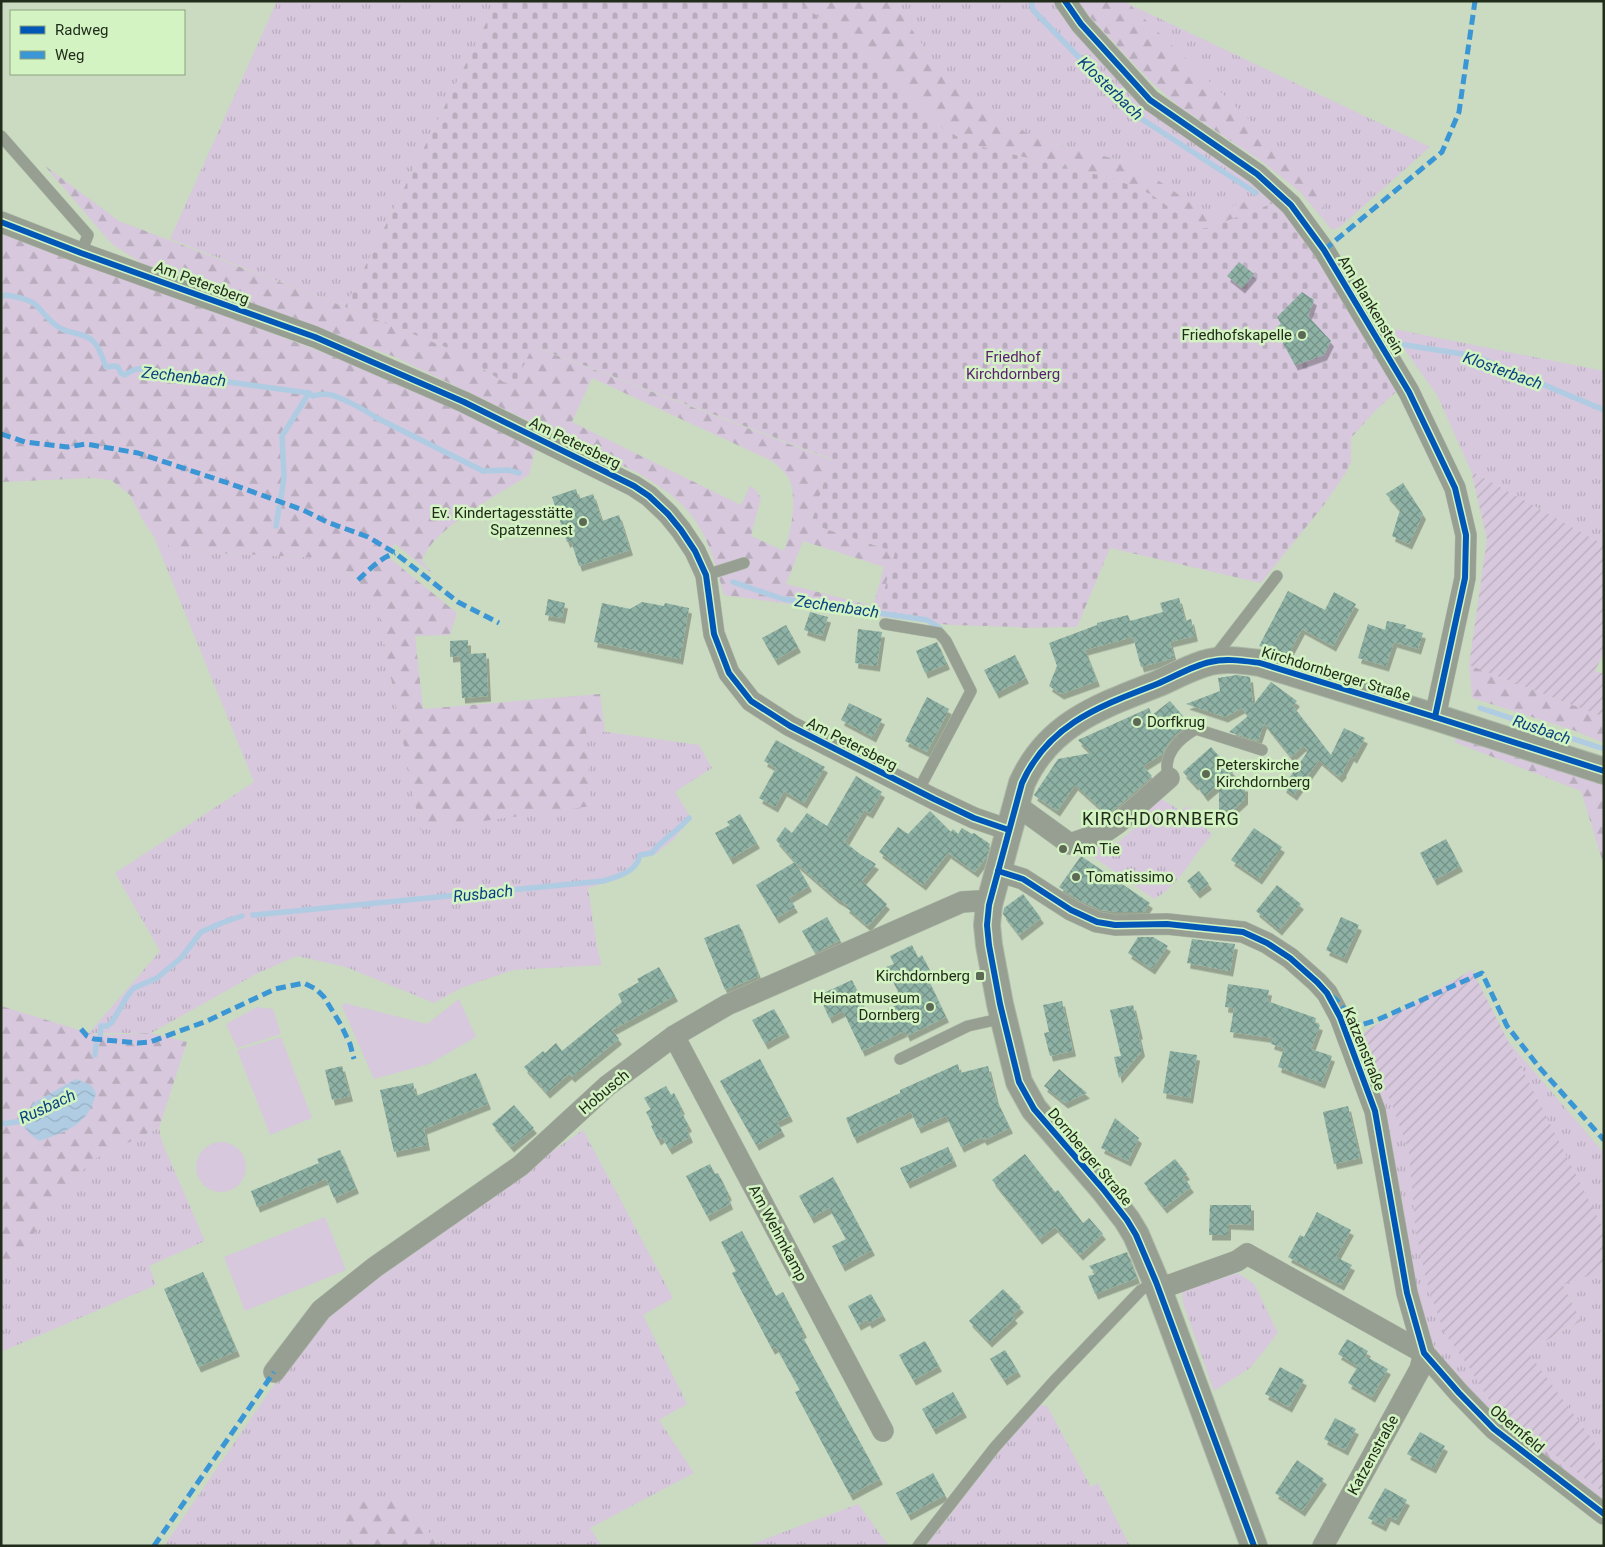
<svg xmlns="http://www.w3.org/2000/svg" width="1605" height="1547" font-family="Roboto,sans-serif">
	<defs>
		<pattern id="grass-tufts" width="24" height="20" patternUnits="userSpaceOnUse" patternTransform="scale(1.25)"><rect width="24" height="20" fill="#d7c8dd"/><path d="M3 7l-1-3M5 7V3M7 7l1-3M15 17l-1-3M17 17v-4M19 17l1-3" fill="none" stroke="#b8acbd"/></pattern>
		<pattern id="forest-firs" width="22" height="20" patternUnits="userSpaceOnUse" patternTransform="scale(1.25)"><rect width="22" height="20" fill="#d7c8dd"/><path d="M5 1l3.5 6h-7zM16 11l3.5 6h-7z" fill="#b8acbd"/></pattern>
		<pattern id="cemetery-stones" width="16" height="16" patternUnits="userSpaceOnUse" patternTransform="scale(1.25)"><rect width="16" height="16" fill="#d7c8dd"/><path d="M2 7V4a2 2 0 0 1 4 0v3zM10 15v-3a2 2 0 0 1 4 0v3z" fill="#b8acbd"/></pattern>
		<pattern id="garden-furrows" width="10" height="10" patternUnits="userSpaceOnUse" patternTransform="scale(1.25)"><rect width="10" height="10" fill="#d7c8dd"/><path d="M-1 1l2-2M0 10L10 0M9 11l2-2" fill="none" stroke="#b8acbd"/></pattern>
		<pattern id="water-waves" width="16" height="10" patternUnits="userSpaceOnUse" patternTransform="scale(1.25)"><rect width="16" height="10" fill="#b0cce3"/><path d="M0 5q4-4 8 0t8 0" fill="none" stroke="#97afc2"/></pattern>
		<pattern id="building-cross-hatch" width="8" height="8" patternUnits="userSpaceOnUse" patternTransform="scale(1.25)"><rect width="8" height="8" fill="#8eb2a6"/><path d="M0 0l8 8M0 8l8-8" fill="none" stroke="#749186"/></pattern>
		<filter id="shadow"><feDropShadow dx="3" dy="5.5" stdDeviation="0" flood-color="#0004"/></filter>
	</defs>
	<rect width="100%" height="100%" fill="#cadbc1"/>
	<g fill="url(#grass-tufts)">
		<path d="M277,1h220l-152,306 -175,-68z"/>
		<path d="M893,1h160l22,31 193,163 -63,19c-25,-18 -55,-43 -84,-53 -18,-6 -37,-9 -56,-14 -30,-8 -63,-24 -88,-43 -37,-27 -59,-66 -84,-103z"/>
		<path d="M1129,4l301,143 -90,80 -8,3 -10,-12 4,-24z"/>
		<path d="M1389,328l215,43v174l-133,-74 -34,-76z"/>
		<path d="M154,537l16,9 44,7 115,5 29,22 21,35 41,215 166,-101 113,16 13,23 -37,24 16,26 -17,21 -18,15h-14l-25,25 -29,9 9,59 5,18 -89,5 -52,18 -27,15 -88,-36 -49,-11 -39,17 -107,60h-62l71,-82 -45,-78 139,-91z"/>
		<path d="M1160,798l21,13 6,-5 25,29c-19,20 -33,51 -58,64l-66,-46c8,-13 15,-12 28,-9l24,-20 -1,-9z"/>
		<path d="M1357,1036l34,66 18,50 7,81 53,134 20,33 27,25 -5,9 -74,-81 -12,-27z"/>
		<path d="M1507,1040l97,113v77z"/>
		<path d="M159,1128l3,14 43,99 -56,25 7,19 -155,67v-77l29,-35 29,-46 35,-35z"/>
		<path d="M583,1130l90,168 -30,17 44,89 -28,16 35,53 -104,55 12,18h-163l-35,-47 -60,13 6,34h-186l124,-182 36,-47 111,-84z"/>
		<path d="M1604,1270v185l-77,-104 54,-30 -18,-37z"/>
		<path d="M1238,1273l16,11 24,49 -28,35 -36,23 -31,-88 -1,-12z"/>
		<path d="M1038,1405l9,1 44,81 7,-4 32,63h-204l79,-102z"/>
		<path d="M858,1504l31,42h-142z"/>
	</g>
	<g fill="url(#forest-firs)" fill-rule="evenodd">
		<path d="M796,1h97c25,37 47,76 84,103 24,18 59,35 88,43 19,5 38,8 56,14 29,10 59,35 84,53l63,-19 6,8 -63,24 -12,2 -47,-34 -37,-16 -141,-34 -31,-16 -90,-88z"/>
		<path d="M1078,1h48l200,193 -4,24 -22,-26 -36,-29 -84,-56 -30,-26 -60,-64z"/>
		<path d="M45,166l74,55 226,86 108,43 59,37 20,-41 299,114 -20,64 84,28 -18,64 -153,-21c-17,-64 -27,-88 -86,-122l-243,-116 -252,-93 -31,-20zM592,378l180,83c7,6 14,11 18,20 7,19 1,52 -6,70l-33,-15 10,-38 -5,-8 -6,-4 -9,19 -169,-83zM803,541l81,26 -11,39 -87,-22z"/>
		<path d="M1,230l407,155 127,64 -6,26c-28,18 -99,55 -107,86l12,14 -39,-31 -9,11 71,58 -7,22 -35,1 8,73 177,-15 5,38 -19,-2 5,76 -171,24 -41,-215 -21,-35 -29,-22 -115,-5 -44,-7 -16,-9 -12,-18 -12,-24 -19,-15 -19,-2 -91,4z"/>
		<path d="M1469,665l135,52v26l-31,-13 -101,-32z"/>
		<path d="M1456,737l128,39 20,9v81l-23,-75 -127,-49z"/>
		<path d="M1,1006l88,27 10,2 52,-2 36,9 -28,86 -65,31 -35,35 -29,46 -29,35z"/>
		<path d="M1516,1425l88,68v12l-93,-71z"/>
		<path d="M364,1499h40l35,47h-89l-6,-33z"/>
	</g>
	<path fill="url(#cemetery-stones)" d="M497,1h299l57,40 90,88 31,16 141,34 37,16 47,34 12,-2 63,-24 31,31 92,157 -23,21 -23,26v25l-6,11 -22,32 -62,77 -151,-35 -33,79 -56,1v-1l-71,-2 -73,-9 18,-64 -84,-28 20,-65 -298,-113 -20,42 -60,-38 -108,-43z"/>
	<g fill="url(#garden-furrows)">
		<path d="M1471,471l133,74v107l-9,19 9,3v43l-135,-52 18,-126z"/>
		<path d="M1472,970l132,260v40l-41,15 18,36 -54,30 77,104v38l-88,-68 -27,-25 -20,-33 -25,-35 -17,-49 -11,-50 -7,-81 -18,-50 -34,-66z"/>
	</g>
	<g fill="#d7c8dd">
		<path d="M459,999l17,38 -47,27 -55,15 -32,-73 2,-3 83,21z"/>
		<path d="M257,1007l16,2 8,25 -44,14 -11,-24z"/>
		<path d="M281,1037l31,81 -42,17 -33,-85z"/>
		<circle cx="221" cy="1167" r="25"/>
		<path d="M325,1217l21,53 -101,41 -21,-54z"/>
	</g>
	<path fill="url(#water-waves)" d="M76,1079l15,6 5,8c-7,32 -29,38 -57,48l-9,-7 -6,-7 6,-10v-9l5,-6z"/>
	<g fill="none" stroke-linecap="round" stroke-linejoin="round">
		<g stroke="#b0cce3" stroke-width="5.5">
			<path d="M1031,1l2,9 101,104 122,79"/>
			<path d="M1,297l3,-2c9,1 26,4 33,11 8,8 14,18 25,23 10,5 21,4 30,11 7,6 11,18 14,27l8,-1 4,1 3,6 3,2c5,-2 9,-6 14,-6 7,-1 14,2 20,3 17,2 32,3 48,7l103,14 4,3c4,-1 8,-2 12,-2 9,-1 42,17 50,23l108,54 25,-1 11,3"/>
			<path d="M1399,344l76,12 129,54"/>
			<path d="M281,498l3,-21 -2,-41 27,-43"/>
			<path d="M276,526l3,-19"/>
			<path d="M733,582l50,17 144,21 13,8"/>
			<path d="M1480,708l124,41"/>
			<path d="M253,915l350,-34c14,-4 34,-9 37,-26l12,-2c9,-13 26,-22 37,-35"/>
			<path d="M100,1037l1,-11h6l5,-4 16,-27 6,-7 23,-10 24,-20 20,-26 23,-10 18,-6"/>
			<path d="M95,1055l1,-10"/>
			<path d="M1,1124l23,-3 11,-6"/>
		</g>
	</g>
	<g fill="url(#building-cross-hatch)" filter="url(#shadow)">
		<path d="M1239,262l15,12 -12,14 -15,-12z"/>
		<path d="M1302,292l12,8 -6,16 23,25 -7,14 -29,10 -20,-37 6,-4 -4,-7z"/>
		<path d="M1403,483l20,31 -14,30 -17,-8 8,-26 -14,-16z"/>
		<path d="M576,489l3,10 14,-5 9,27 17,-6 11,35 -51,16 -8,-25 -4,1 -15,-45z"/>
		<path d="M1288,591l37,19 9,-18 22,12 -23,42 -31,-17 -14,26 -29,-9z"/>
		<path d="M1179,598l6,23 6,-2 4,17 -25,6 4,16 -33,9 -8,-30 -48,13 12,31 -36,13 -12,-8 8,-20 -8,-23 48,-18v-2l31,-8 2,6 33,-9 -3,-9z"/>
		<path d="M548,599l17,4 -3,15 -17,-3z"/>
		<path d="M642,602l22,4 1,-3 24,5 -9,51 -86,-17 8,-39 28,6z"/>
		<path d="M810,612l18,5 -6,19 -18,-6z"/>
		<path d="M1387,621l19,4 -1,3 18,5 -5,16 -24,-7 -8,24 -28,-8 10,-34 17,6z"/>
		<path d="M786,625l12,22 -23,13 -13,-22z"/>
		<path d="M858,629l24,3 -5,34 -22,-3z"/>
		<path d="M468,640v14l18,-1 2,43 -26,2 -2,-42 -10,1v-16z"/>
		<path d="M937,642l10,22 -22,9 -9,-22z"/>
		<path d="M1015,655l11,23 -30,15 -12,-23z"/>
		<path d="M1237,675l13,2 3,28 18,-23 26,19 -4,5 38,49 13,-27 21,10 -11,20 -3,-2 -8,15 1,1 -5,5 -20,-17 -25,35 -11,-8 25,-36 -5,-5 -12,11 -27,-34 -6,18 -29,-9 19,-16 -6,-8 -17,9 -39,-13 34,-13 -2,-13z"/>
		<path d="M927,697l22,12 -22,43 -22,-11z"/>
		<path d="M1170,701l19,22 -17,15 -10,16 -19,12 9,10 -44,39 -33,-30 -18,26 -23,-16 24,-36 33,-6 -13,-13 71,-32 3,7z"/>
		<path d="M849,703l33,16 -9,18 -32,-17z"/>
		<path d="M776,740l49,27 -21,36 -20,-12 -9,16 -16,-9 17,-30 -12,-7z"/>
		<path d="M1211,747l22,25 -28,24 -9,-12 -1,1 -12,-13z"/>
		<path d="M856,776l26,16 -12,21 -6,-3 -19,32 15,12 16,10 -14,17 25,23 -19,22 -22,-19 2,-2 -12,-7 -39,-34 -21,-24 9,-13 7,6 15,-20 20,13z"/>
		<path d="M1219,785l26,1v13l-12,11h-14z"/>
		<path d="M930,811l21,21 2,-3 5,5 4,-6 10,6 2,-1 16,11 -3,12 -12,16 -27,-19 -25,32 -44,-33 19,-25 10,7z"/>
		<path d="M740,814l17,29 -27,16 -15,-26 15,-8 -3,-3z"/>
		<path d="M1254,828l28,19 -23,32 -28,-19z"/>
		<path d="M1446,839l14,27 -26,14 -14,-27z"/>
		<path d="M1081,856l69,47 -6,9h-28l-15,-2 -24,-11 -18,-12z"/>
		<path d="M795,862l14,24 -20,12 6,9 -19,11 -20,-33z"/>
		<path d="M1199,871l10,13 -12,9 -10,-12z"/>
		<path d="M1277,885l24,19 -22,26 -23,-19z"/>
		<path d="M1023,894l18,24 -22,17 -16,-21 1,-6z"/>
		<path d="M827,917l13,23 -25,13 -13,-22z"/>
		<path d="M1341,917l18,8 -15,33 -18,-8z"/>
		<path d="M739,924l20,52 -34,14 -21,-52z"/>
		<path d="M1138,937h15l15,9 -16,23 -24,-16z"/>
		<path d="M1192,939l43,5 -5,27 -43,-8z"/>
		<path d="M912,945l6,13 4,-3 10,20 -5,2 19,40 -39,19 -2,-5 -43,20 -19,-40 -14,7 -10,-23 33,-15 17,38 34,-16 -17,-35 8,-3 -4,-8z"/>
		<path d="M659,967l16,29 -63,34 7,9 -47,38 -3,-3 -22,19 -23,-26 19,-16 2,2 11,-10 6,8 60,-49 -4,-8 21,-12 -2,-3z"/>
		<path d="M1228,984l41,6 -2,11 49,17 -1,5 5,2 -9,24 21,7 -10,27 -44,-16 6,-19 -13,-4 2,-6 -43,-6 4,-24 -9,-1z"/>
		<path d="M1062,1001l11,50 -23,5 -6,-23 5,-1 -6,-27z"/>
		<path d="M1133,1005l7,29h-2l4,17 -23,27 -5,-21 7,-1 -11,-46z"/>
		<path d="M774,1009l13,23 -22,12 -13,-24z"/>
		<path d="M1170,1051l27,4 -7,43 -27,-5z"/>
		<path d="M760,1059l30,57 -13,6 5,9 -26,14 -36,-64z"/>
		<path d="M958,1064l2,9 28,-7 8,33 14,29 -26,12 -2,-3 -21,10 -15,-31 -28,12 -7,-16 -57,26 -8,-20 54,-25v-3z"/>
		<path d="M342,1066l8,30 -18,4 -7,-30z"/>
		<path d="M1059,1069l16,14 12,10 -22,10 -21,-17z"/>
		<path d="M476,1073l12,31 -64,25 3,16 -33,7 -14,-62 33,-7 3,13z"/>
		<path d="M666,1086l5,9 3,-2 8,16 -2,1 9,16 -3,2 4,9 -21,12 -7,-12 -4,3 -7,-14 2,-1 -7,-13 5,-3 -7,-11z"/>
		<path d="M514,1105l20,23 -23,19 -19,-23z"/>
		<path d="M1348,1106l12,52 -26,6 -11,-52z"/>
		<path d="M1115,1118l24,20 -11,23 -27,-13z"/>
		<path d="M948,1147l6,14 -47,22 -7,-15z"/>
		<path d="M340,1150l16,38 -22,10 -8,-19 -69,28 -6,-16 68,-28 -2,-4z"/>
		<path d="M1025,1154l30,38 3,-2 25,33 6,-5 14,16 -23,21 -25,-28 -16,12 -47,-59z"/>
		<path d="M1175,1159l12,15 -4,3 8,10 -27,21 -20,-25z"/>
		<path d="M710,1164l5,10 3,-1 11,22 -2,1 3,8 -23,12 -21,-40z"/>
		<path d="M833,1177l39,73 -30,16 -10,-20 14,-7 -17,-31 -18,10 -12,-22z"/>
		<path d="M1210,1205h41v20l-23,-1v11h-19z"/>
		<path d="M1317,1212l34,18 -15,27 16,8 -11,20 -53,-28 12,-22 4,2z"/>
		<path d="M742,1231l34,65 7,-4 21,40 -3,2 79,145 -30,16 -55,-103 5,-2 -24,-43 -4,2 -40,-76 4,-2 -15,-29z"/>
		<path d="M1127,1252l10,26 -42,16 -7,-18 8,-2 -7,-8z"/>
		<path d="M203,1272l34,79 -39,16 -34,-78z"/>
		<path d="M1003,1289l18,18 -9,8 3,3 -26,24 -20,-21z"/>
		<path d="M871,1294l12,21 -14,8 -2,-3 -9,5 -10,-19z"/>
		<path d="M1347,1339l21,12 -3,5 23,13 -16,28 -24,-14 10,-17 -20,-12z"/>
		<path d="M925,1341l14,25 -26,14 -14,-25z"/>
		<path d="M1005,1350l13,21 -14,9 -14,-21z"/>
		<path d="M1280,1367l24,13 -15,27 -24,-13z"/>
		<path d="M953,1392l11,20 -31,17 -11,-20z"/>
		<path d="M1335,1418l21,11 -11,21 -21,-11z"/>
		<path d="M1420,1432l25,14 -12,22 -26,-14z"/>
		<path d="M1297,1460l27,19 -22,32 -27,-18z"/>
		<path d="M933,1473l12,22 -37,20 -12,-22z"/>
		<path d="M1385,1488l22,12 -11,20 -8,-4 -5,10 -15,-8z"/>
	</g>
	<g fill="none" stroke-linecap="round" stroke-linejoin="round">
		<defs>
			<g id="service">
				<path d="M1,136l87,99 -7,18"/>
				<path d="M706,575l38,-12"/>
				<path d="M885,624l54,9 7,8 25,50 -53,100"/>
				<path d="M1213,659l64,-83"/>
				<path d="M1169,778c-8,-22 9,-39 27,-49l66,21"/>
				<path d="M900,1059l68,-33 36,-8"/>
				<path d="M918,1546l77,-99 60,-67 86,-90 15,-8"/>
			</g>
			<g id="minor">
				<path d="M1065,1l16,23 69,76 107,74 34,31 33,45 85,142 46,96 11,47 -1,43 -30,139"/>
				<path d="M1,222l80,31 234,84 149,65 170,84 15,10 19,18 13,16 14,21 11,24 8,59 15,39 22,28 39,25 144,73 40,19 35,12"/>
				<path d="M1016,805l54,39 35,-12 13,-9 51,-45"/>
				<path d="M998,871l25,8 48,31 26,12 18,3 52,-1 76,8 24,11 23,15 27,24 10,11 13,24 35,94 32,182 17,60 -4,16 -97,177"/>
				<path d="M674,1036l209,395"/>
				<path d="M1159,1289l78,-28 10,-7 177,99 35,40 35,36 110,85"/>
				<path d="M274,1372l47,-62 54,-43 145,-101 87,-80 67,-50 53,-31 235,-103 16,-1 11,4"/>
			</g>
			<path id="tertiary" d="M1254,1546l-98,-264 -20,-47 -9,-15 -24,-31 -69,-80 -15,-27 -19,-78 -11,-59 -2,-20 2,-20 33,-122c27,-60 79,-77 135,-99 17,-7 35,-18 53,-22 16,-4 34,-1 50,1l175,54 169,54"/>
		</defs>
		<use href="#service" stroke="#acb9a5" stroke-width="12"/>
		<use href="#minor" stroke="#acb9a5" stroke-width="22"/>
		<use href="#tertiary" stroke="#acb9a5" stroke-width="28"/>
		<use href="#service" stroke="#979f93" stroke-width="11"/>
		<use href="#minor" stroke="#979f93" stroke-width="21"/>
		<use href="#tertiary" stroke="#979f93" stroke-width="26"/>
		<g stroke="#3a96d4" stroke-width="5" stroke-dasharray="10 5" stroke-linecap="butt">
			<path d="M1324,250l118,-98 17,-40 16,-111"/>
			<path d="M1,434l24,8 42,5 19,-3 52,9 93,31 72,26 24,12 41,15 27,16 63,49 41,21"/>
			<path d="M358,580c11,-10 22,-22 37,-27"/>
			<path d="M1331,996c13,8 18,25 30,29l16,-5 105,-47 25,53 32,41 65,73"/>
			<path d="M81,1029l6,7 7,3 44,4 12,-1 57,-21 68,-32 29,-6 12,6 8,8 17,28 9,19 4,15"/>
			<path d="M154,1546l120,-174"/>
		</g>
		<defs>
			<g id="cycleway">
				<path d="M1065,1l16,23 69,76 107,74 34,31 33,45 85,142 46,96 11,47 -1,43 -30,139"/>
				<path d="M1,222l80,31 234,84 149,65 170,84 15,10 19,18 13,16 14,21 11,24 8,59 15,39 22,28 39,25 144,73 40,19 35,12"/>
				<path d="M998,871l25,8 48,31 26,12 18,3 52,-1 76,8 24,11 23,15 27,24 10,11 13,24 35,94 32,182 17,60 35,40 35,36 110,85"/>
				<path d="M1254,1546l-98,-264 -20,-47 -9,-15 -24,-31 -69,-80 -15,-27 -19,-78 -11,-59 -2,-20 2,-20 33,-122c27,-60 79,-77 135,-99 17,-7 35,-18 53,-22 16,-4 34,-1 50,1l175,54 169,54"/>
			</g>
		</defs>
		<use href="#cycleway" stroke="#d3f3c3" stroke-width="9"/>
		<use href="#cycleway" stroke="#0057b8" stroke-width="6"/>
	</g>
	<g fill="#5c6954" stroke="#d3f3c3" stroke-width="2">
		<circle cx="1302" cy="335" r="5"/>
		<circle cx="583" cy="522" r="5"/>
		<circle cx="1137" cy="722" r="5"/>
		<circle cx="1206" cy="774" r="5"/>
		<circle cx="1063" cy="849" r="5"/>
		<circle cx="1076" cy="877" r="5"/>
		<rect x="975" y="971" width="10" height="10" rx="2.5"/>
		<circle cx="930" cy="1007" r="5"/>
	</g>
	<g text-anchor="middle" stroke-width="5" stroke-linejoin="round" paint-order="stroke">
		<g font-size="15" fill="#212c1a" stroke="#d3f3c3">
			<text transform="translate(202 283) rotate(20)" y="5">Am Petersberg</text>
			<text transform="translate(1371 305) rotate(59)" y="5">Am Blankenstein</text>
			<text transform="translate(575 443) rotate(26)" y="5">Am Petersberg</text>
			<text transform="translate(1336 674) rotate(17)" y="5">Kirchdornberger Straße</text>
			<text transform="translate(852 744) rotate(27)" y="5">Am Petersberg</text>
			<text transform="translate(1364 1049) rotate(68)" y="5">Katzenstraße</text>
			<text transform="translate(604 1092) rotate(-40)" y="5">Hobusch</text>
			<text transform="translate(1090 1157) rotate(50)" y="5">Dornberger Straße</text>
			<text transform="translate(778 1233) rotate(62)" y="5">Am Wehmkamp</text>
			<text transform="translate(1517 1429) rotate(40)" y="5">Obernfeld</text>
			<text transform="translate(1373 1455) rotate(-61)" y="5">Katzenstraße</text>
		</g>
		<g font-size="15" fill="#212c1a" stroke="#d3f3c3" text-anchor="end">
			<text x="1292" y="340">Friedhofskapelle</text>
			<text x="573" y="518">Ev. Kindertagesstätte<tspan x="573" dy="17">Spatzennest</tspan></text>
			<text x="1147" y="727" text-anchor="start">Dorfkrug</text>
			<text x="1216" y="770" text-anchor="start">Peterskirche<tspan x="1216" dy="17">Kirchdornberg</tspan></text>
			<text x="1073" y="854" text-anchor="start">Am Tie</text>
			<text x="1086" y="882" text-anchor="start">Tomatissimo</text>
			<text x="970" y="981">Kirchdornberg</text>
			<text x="920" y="1003">Heimatmuseum<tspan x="920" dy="17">Dornberg</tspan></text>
		</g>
		<g font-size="15" fill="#5b1c73" stroke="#d3f3c3">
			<text x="1013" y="362">Friedhof<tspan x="1013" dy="17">Kirchdornberg</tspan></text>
		</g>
		<g font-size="16" font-style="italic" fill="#09427f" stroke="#d3f3c3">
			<text transform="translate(1111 88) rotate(44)" y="6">Klosterbach</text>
			<text transform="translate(1503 370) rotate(20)" y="6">Klosterbach</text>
			<text transform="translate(184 376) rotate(6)" y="6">Zechenbach</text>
			<text transform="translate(837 606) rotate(8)" y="6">Zechenbach</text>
			<text transform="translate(1542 729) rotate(19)" y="6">Rusbach</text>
			<text transform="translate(483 893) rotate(-6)" y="6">Rusbach</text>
			<text transform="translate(47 1106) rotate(-25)" y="6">Rusbach</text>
		</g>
		<g font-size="18" letter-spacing="1" fill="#212c1a" stroke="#d3f3c3">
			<text x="1161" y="825">KIRCHDORNBERG</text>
		</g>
	</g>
	<rect width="1605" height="1547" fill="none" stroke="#212c1a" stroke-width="5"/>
	<rect x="10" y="10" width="175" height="65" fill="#d3f3c3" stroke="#8ca37f"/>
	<rect x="20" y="26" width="25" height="8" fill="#0057b8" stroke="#8ca37f"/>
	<text x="55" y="35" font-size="15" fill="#212c1a">Radweg</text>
	<rect x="20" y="51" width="25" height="8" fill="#3a96d4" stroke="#8ca37f"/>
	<text x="55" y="60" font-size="15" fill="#212c1a">Weg</text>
</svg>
